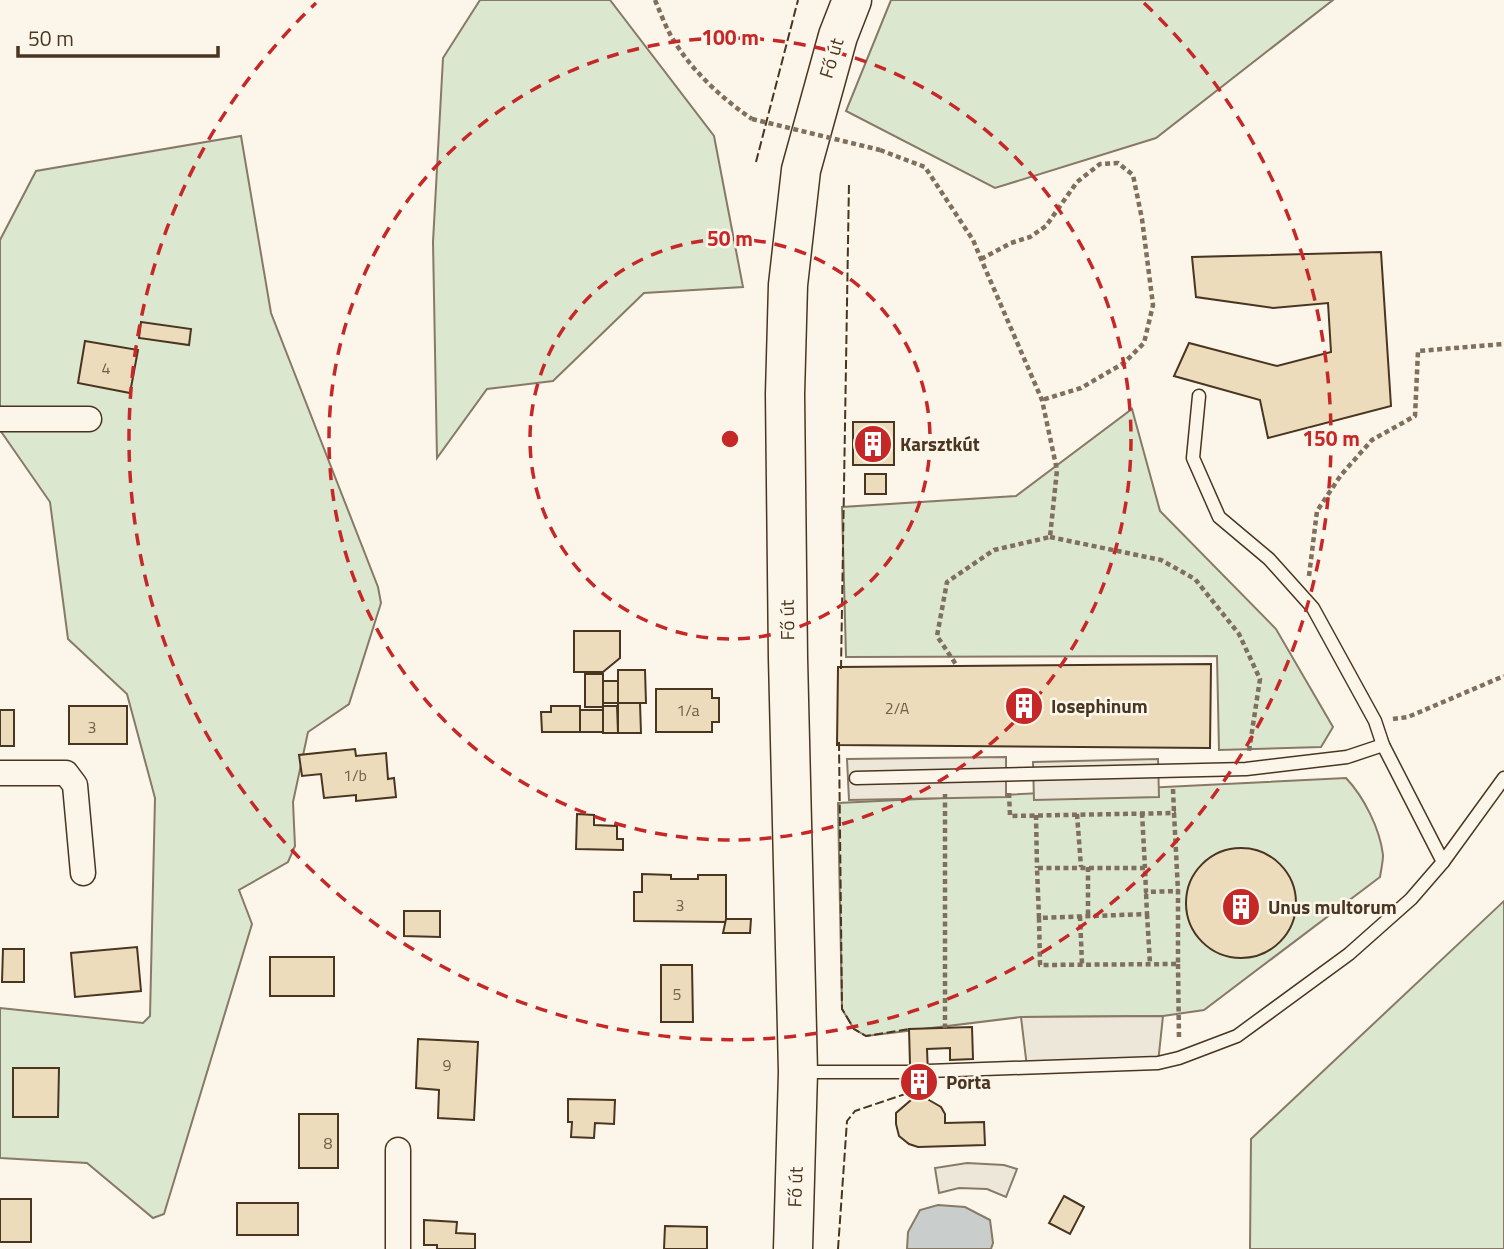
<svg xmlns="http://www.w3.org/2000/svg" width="1504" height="1249" font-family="'Titillium Web',sans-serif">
	<rect width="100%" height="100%" fill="#fbf6e9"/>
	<g fill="#dce7d0" stroke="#887966" stroke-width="2">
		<path d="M480,0h130l104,136 29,151 -99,6 -91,88 -66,8 -50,69 -4,-216 10,-184z"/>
		<path d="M891,0h442l-177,138 -161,50 -149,-77z"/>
		<path d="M241,136l30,177 107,274 3,16 -32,101 -41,28 -15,70 2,44 -7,16 -49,28 13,34 -88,290 -11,4 -66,-55 -87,-5v-150l143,15 7,-7 5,-218 -28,-104 -59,-55 -18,-137 -50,-72v-190l36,-69z"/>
		<path d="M1132,409l28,102 116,118 57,98 -12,20 -102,3 -2,-94 -371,1 -4,-150 174,-11z"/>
		<path d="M1346,778c18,19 34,51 37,77 0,7 -2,15 -3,22l-176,133 -41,6 -142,1 -155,19 -12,-7 -12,-20 -4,-206z"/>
		<path d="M1504,901v348h-254l1,-110z"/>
	</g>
	<g fill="#ede7d9" stroke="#887966" stroke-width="2">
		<path d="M1006,757v40l-157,3 -2,-41z"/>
		<path d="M1158,759l1,38 -125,3 -1,-38z"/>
		<path d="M1163,1016l-5,47 -131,4 -6,-50z"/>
		<path d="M967,1163l37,2 13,4 -11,28 -19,-8 -28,-1 -20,5 -4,-25z"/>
	</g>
	<path fill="#c9cecd" stroke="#887966" stroke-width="2" d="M938,1205l27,2 25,13 3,23 -2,6h-84l1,-17 12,-22z"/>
	<g fill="#ecdcbc" stroke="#4a3520" stroke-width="2">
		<path d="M1381,252l10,154 -123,32 -8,-38 -86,-24 15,-33 88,23 54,-14 -3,-49 -55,5 -77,-11 -4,-40z"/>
		<path d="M141,322l50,7 -2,16 -50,-7z"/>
		<path d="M85,341l53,9 -8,43 -52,-10z"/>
		<rect x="853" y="422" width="41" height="43"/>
		<rect x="865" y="474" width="21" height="20"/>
		<path d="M574,631h46v27l-17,14h-29z"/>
		<path d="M1211,664l-1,84 -373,-3 1,-78z"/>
		<path d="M618,670h27l1,33h-28z"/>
		<rect x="585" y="674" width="18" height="33"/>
		<rect x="603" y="681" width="15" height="22"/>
		<path d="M656,689h56v9h7v24h-7v10h-56z"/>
		<path d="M618,703h22l1,30h-23z"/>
		<rect x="69" y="706" width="58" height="38"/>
		<path d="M551,706h29v26h-38l-1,-20h10z"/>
		<path d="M603,706h14l1,27h-15z"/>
		<rect x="0" y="710" width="14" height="36"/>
		<rect x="580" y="710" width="23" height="22"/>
		<path d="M355,749l1,7 30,-3 2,26 6,-1 2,19 -40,4v-6l-32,3 -3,-24 -19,2 -3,-21z"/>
		<path d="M577,814l17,1v10l23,1v13h6v11l-47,-1z"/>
		<circle cx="1241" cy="903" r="55"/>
		<path d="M642,874l29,1v4h27v-4h28v47l-92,-1v-29h8z"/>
		<path d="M404,911h36v26l-36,-1z"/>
		<path d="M726,919h25l-1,14h-27z"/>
		<path d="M137,947l4,44 -66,6 -4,-44z"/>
		<path d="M3,949h21v33h-22z"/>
		<rect x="270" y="957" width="64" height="39"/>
		<path d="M661,965h31l1,57h-32z"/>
		<path d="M972,1027l1,32 -23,1v-12l-23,1 2,51 12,7 4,7v9l39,-1 1,23 -67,2 -9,-3 -10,-8 -3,-12v-11l15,-13 -2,-71z"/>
		<path d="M418,1039l60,3 -4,78 -36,-2 1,-28 -23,-2z"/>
		<path d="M13,1068h46l-1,49h-45z"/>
		<path d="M568,1099l47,1 -1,24 -19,-1 -1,15 -23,-1 1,-15h-4z"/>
		<rect x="299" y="1114" width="39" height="54"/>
		<path d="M1064,1196l20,11 -14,27 -21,-11z"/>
		<rect x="0" y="1199" width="31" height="43"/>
		<rect x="237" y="1203" width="61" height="32"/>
		<path d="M424,1220l33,2 -1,11 19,1v15h-38v-4h-13z"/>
		<path d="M665,1226l42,1v22h-43z"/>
	</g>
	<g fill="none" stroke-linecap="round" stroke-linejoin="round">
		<defs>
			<g id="lane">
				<path d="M1199,396l-6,62 26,59 50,42 44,49 62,113 8,24 60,117"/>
				<path d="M856,778l390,-9 101,-12 36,-12"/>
				<path d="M928,1071l230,-8 21,-5 58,-22 112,-82 62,-55 32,-37 61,-84"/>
				<path d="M802,1072h108"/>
			</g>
			<g id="street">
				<path d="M0,419h89"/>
				<path d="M0,773h66l9,12 8,88"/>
				<path d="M398,1249v-99"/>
			</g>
			<path id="primary" d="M793,1249l5,-177 -10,-414 -3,-264 3,-109 13,-115 37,-134 14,-36"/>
		</defs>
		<use href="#lane" stroke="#4a3520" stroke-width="15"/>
		<use href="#street" stroke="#4a3520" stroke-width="27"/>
		<use href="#primary" stroke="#4a3520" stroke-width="41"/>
		<g stroke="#7f6f5c" stroke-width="4.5" stroke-dasharray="5 3.5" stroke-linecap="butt">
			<path d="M655,0c5,12 10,25 16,36 19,33 50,62 81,83"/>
			<path d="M880,150l45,17 48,73 8,19 61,141 15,70 -7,67 -56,13 -47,32 -10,54 20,30"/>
			<path d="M981,259l30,-16 19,-6 16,-11 31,-44 23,-18 18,-1 15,12 9,44 11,86 -9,38 -20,20 -43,25 -39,12"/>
			<path d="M1050,537l111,23 34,19 44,55 21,45 -11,72"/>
			<path d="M1309,576l8,-65 24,-36 31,-35 43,-24 3,-65 86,-7"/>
			<path d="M1393,719l15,-2 96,-41"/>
			<path d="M1173,789l1,24"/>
			<path d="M1009,793l1,23 164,-3 4,78"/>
			<path d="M945,794v234"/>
			<path d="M1142,813l3,55"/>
			<path d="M1077,814l4,53"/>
			<path d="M1036,815l1,53"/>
			<path d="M1088,867v49"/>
			<path d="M1147,914l3,50"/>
			<path d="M1080,916l2,48"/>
			<path d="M1039,918l-2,-50h108l1,24 32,-1v73l-138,1 -1,-47 108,-4 -1,-22"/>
			<path d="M1178,964l1,76"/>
		</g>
		<use href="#lane" stroke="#fbf6e9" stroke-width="12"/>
		<use href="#street" stroke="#fbf6e9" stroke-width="24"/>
		<use href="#primary" stroke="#fbf6e9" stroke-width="38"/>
		<path stroke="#7f6f5c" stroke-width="4.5" stroke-dasharray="5 3.5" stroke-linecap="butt" d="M752,119l128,31"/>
		<g stroke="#4a3520" stroke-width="2" stroke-dasharray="9 3.5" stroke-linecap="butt">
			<path d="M756,162l42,-162"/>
			<path d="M841,669l8,-487"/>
			<path d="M839,742l3,267 12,20 12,7 43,-7"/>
			<path d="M838,1249l9,-128 8,-10 56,-19"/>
		</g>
	</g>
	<g fill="none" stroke="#c62828" stroke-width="3.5" stroke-dasharray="12 9">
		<circle cx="730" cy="439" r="200"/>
		<circle cx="730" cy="439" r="401"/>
		<path d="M1144 3A601 601 0 1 1 316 3"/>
	</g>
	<defs>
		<symbol id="building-disc" viewBox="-11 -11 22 22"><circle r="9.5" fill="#c62828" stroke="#fbf6e9"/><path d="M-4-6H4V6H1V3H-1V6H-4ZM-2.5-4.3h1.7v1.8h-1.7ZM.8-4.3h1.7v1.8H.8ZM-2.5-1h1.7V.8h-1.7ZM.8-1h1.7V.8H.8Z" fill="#fff"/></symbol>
	</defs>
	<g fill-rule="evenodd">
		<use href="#building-disc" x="851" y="422" width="44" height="44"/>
		<use href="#building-disc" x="1002" y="684" width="44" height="44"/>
		<use href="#building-disc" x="1219" y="885" width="44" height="44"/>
		<use href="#building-disc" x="897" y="1060" width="44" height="44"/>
	</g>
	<g text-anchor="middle" stroke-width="5" stroke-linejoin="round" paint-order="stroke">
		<g font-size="16" fill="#725f47">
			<text x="106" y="374">4</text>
			<text x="897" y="714">2/A</text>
			<text x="688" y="716">1/a</text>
			<text x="92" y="733">3</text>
			<text x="355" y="781">1/b</text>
			<text x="680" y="911">3</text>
			<text x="677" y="1000">5</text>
			<text x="447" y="1071">9</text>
			<text x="328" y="1149">8</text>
		</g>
		<g font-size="19" fill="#4a3520" stroke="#fbf6e9">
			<text transform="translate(831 58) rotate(-73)" y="7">Fő út</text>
			<text transform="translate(787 620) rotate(-91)" y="7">Fő út</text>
			<text transform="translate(795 1187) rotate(-88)" y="7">Fő út</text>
		</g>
		<g font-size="19" font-weight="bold" fill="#4a3520" stroke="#fbf6e9" text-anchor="start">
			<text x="900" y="451">Karsztkút</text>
			<text x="1051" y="713">Iosephinum</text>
			<text x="1268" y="914">Unus multorum</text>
			<text x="946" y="1089">Porta</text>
		</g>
	</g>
	<circle cx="730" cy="439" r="10" fill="#c62828" stroke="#fbf6e9" stroke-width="3.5"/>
	<g font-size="21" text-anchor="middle" font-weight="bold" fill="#c62828" stroke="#fbf6e9" stroke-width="5" stroke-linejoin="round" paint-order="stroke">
		<text x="730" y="45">100 m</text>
		<text x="730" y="246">50 m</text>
		<text x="1331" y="446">150 m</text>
	</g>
	<path d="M18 46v10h200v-10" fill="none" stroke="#4a3520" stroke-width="3.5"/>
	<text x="28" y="46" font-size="21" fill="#4a3520" stroke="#fbf6e9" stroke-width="5" paint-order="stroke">50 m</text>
</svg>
